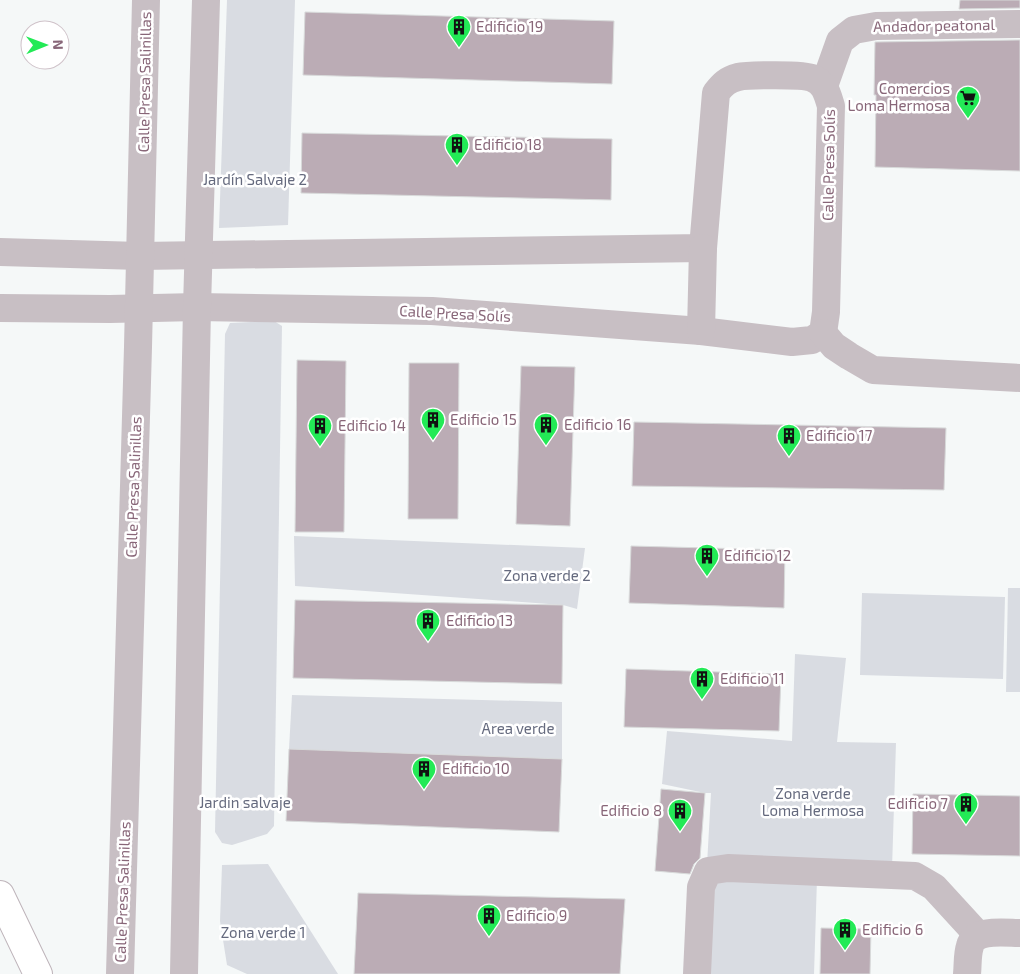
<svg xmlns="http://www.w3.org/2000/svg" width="1020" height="974" font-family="'Exo 2',sans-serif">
	<rect width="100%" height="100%" fill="#f5f8f8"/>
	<g fill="#d9dce2">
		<path d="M227,0h68l-7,225 -69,3z"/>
		<path d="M274,321l8,5 -8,500 -7,8 -35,11 -10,-2 -7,-11 10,-498 5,-11z"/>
		<path d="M294,536l291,12 -8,61 -14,-4 -268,-19z"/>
		<path d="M1008,588h12v104h-14z"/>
		<path d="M862,593l143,4 -2,82 -143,-4z"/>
		<path d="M795,654l51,4 -9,84 59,1 -4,126 -185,-4 4,-72h-6l-43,-9 5,-53 125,10z"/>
		<path d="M292,695l270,7v57l-273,-10z"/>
		<path d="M268,864l70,110h-91l-20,-9 -7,-44 2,-56z"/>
		<path d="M712,878l105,1 -3,95h-106z"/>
	</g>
	<g fill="#bbacb5" stroke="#d8dada">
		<path d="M960,0h60v8l-61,1z"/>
		<path d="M305,12l309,9 -2,63 -309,-9z"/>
		<path d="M1020,40v131l-145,-4 1,-72h-2l1,-53z"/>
		<path d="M302,133l310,6 -1,61 -310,-7z"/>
		<path d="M297,360l49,1 -2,171h-49z"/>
		<path d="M409,363h50l-1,156h-50z"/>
		<path d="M521,366l54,1 -5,159 -54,-2z"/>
		<path d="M634,422l312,6 -2,62 -312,-4z"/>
		<path d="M631,546l154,4 -1,58 -155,-5z"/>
		<path d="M295,600l268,5 -1,79 -269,-6z"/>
		<path d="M626,669l155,5 -2,57 -155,-4z"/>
		<path d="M289,749l273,10 -3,73 -273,-11z"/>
		<path d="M661,789l44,4 -5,65 -6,6 -4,10 -35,-3z"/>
		<path d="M913,794l107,2v60l-108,-2z"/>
		<path d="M358,893l267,6 -5,75h-266z"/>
		<path d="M821,928l50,1 -1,45h-50z"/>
	</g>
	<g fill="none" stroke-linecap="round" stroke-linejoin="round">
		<defs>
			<path id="major" d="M0,895l38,79"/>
		</defs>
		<use href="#major" stroke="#beb4ba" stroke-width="30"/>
		<g stroke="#c8bfc4" stroke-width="28">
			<path d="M824,86l16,-45 14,-11 22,-4 144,-2"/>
			<path d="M0,252l140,4 563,-8 13,-155c7,-9 11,-13 22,-16 9,-2 66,-3 74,1 13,5 15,15 19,28l-5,206 -3,21 -11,7 -20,2 -91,-11 -269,-20 -235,-4 -87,2 -110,-1"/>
			<path d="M701,331l2,-83"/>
			<path d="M823,333l11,13 15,10 24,14 147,8"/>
			<path d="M120,974l18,-627 8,-347"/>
			<path d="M184,974l13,-667 9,-307"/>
			<path d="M697,974l4,-87 7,-16 20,-3 187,8 19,11 44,48"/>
			<path d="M967,974c1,-9 0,-19 3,-28 4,-18 36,-13 50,-13"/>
		</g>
		<use href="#major" stroke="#fff" stroke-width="28"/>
	</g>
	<defs>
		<symbol id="building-pin" viewBox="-11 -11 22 30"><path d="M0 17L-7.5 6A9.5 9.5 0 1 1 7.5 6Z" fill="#23ea56" stroke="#fff"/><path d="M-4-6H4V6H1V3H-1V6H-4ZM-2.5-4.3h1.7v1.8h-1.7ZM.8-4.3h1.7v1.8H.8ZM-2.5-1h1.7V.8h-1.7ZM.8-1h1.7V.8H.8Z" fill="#111"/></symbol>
		<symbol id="supermarket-pin" viewBox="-11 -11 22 30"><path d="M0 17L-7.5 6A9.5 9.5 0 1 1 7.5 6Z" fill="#23ea56" stroke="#fff"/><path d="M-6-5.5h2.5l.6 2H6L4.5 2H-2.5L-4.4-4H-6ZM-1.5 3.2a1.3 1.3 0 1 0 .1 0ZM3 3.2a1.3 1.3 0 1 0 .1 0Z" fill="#111"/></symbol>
	</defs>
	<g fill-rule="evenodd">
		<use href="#building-pin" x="445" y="13" width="28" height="38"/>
		<use href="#supermarket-pin" x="954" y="84" width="28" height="38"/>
		<use href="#building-pin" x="443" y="131" width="28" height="38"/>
		<use href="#building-pin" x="419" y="406" width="28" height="38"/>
		<use href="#building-pin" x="532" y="411" width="28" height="38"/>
		<use href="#building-pin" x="306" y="412" width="28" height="38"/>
		<use href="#building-pin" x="775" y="422" width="28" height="38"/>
		<use href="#building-pin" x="693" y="542" width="28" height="38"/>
		<use href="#building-pin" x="414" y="607" width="28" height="38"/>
		<use href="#building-pin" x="688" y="665" width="28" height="38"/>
		<use href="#building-pin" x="410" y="755" width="28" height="38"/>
		<use href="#building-pin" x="952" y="790" width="28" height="38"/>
		<use href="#building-pin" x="666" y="797" width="28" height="38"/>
		<use href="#building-pin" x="475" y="902" width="28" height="38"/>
		<use href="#building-pin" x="831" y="916" width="28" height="38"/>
	</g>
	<g text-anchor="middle" stroke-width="5" stroke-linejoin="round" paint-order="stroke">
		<g font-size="15" fill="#886678" stroke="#fff">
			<text transform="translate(934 26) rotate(-1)" y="5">Andador peatonal</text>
			<text transform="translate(145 82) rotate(-89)" y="5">Calle Presa Salinillas</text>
			<text transform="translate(829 165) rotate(-89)" y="5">Calle Presa Solís</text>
			<text transform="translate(455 314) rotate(3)" y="5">Calle Presa Solís</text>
			<text transform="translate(134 487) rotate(-88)" y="5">Calle Presa Salinillas</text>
			<text transform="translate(123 892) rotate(-88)" y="5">Calle Presa Salinillas</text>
		</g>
		<g font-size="15" fill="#886678" stroke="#fff" text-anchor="start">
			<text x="476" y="32">Edificio 19</text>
			<text x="950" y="94" text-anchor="end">Comercios<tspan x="950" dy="17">Loma Hermosa</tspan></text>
			<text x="474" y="150">Edificio 18</text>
			<text x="450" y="425">Edificio 15</text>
			<text x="564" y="430">Edificio 16</text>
			<text x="338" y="431">Edificio 14</text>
			<text x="806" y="441">Edificio 17</text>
			<text x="724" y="561">Edificio 12</text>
			<text x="446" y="626">Edificio 13</text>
			<text x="720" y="684">Edificio 11</text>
			<text x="442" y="774">Edificio 10</text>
			<text x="948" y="809" text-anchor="end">Edificio 7</text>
			<text x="662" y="816" text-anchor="end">Edificio 8</text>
			<text x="506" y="921">Edificio 9</text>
			<text x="862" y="935">Edificio 6</text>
		</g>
		<g font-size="15" fill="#656a7e" stroke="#fff">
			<text x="255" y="185">Jardín Salvaje 2</text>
			<text x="547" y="581">Zona verde 2</text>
			<text x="518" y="734">Area verde</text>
			<text x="813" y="799">Zona verde<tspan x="813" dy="17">Loma Hermosa</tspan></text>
			<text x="245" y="808">Jardin salvaje</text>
			<text x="263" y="938">Zona verde 1</text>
		</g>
	</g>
	<g transform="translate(45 45) rotate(89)"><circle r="24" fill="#ffffff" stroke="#cfc2c9"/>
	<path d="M0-4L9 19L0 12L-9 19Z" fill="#23ea56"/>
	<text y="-8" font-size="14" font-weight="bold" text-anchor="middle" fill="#886678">N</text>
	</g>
</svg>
